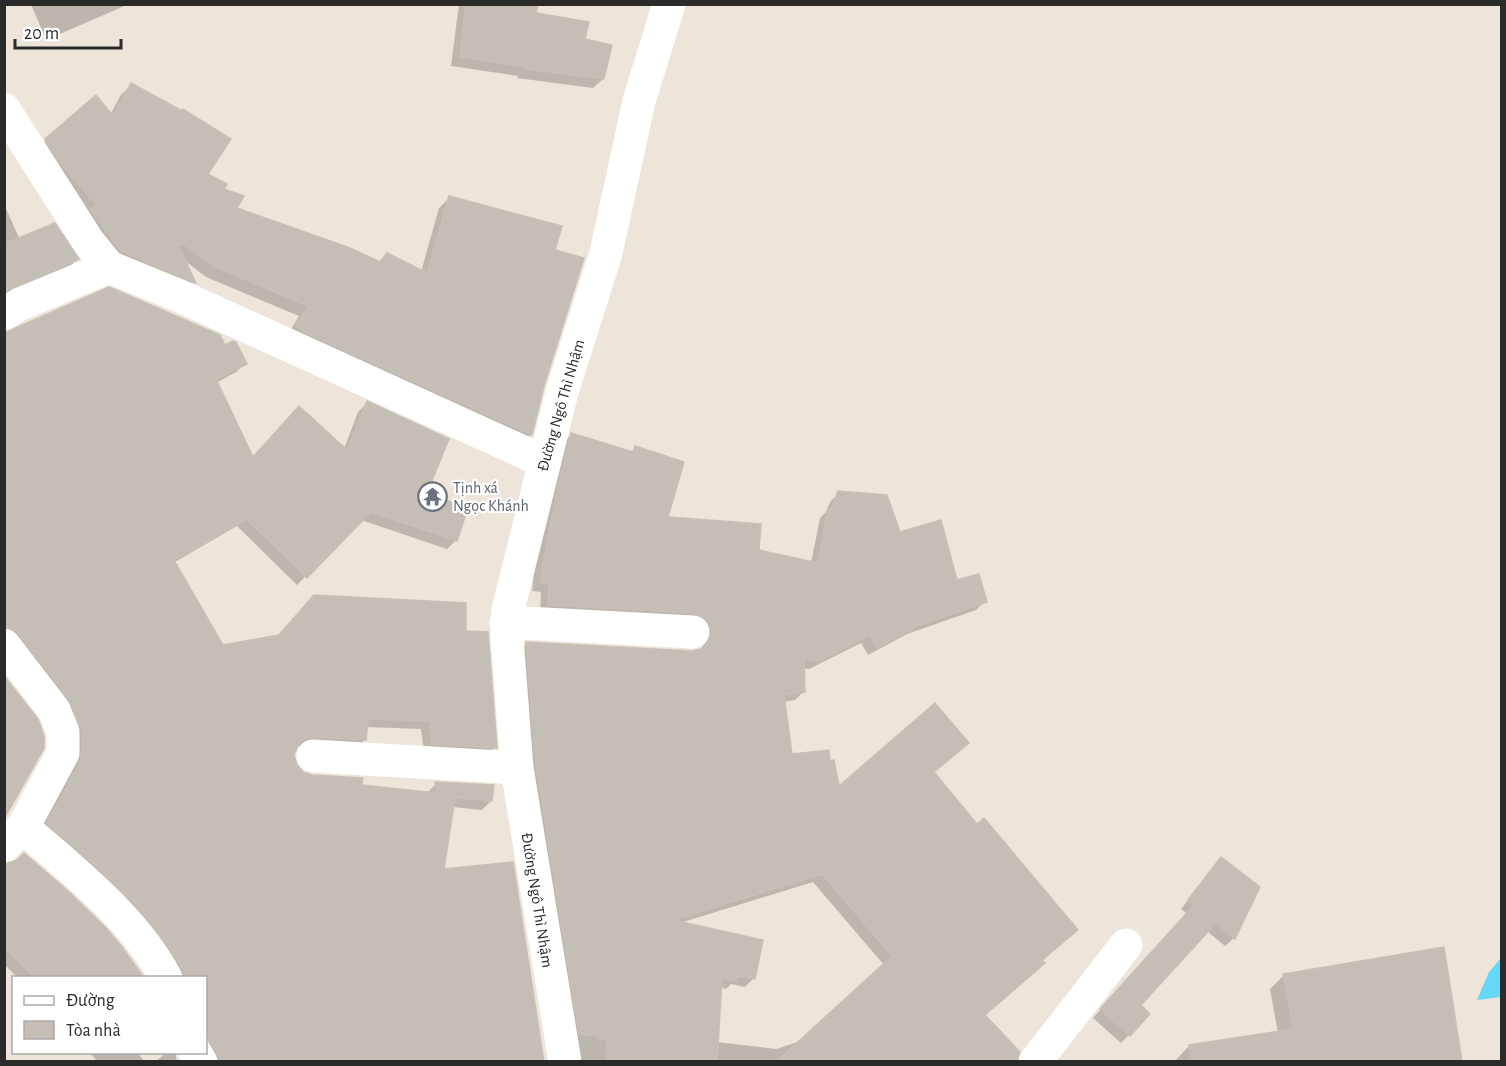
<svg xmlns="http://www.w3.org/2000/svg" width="1506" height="1066" font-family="'Alegreya Sans',sans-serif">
	<rect width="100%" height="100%" fill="#ede4da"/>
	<path fill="#65d7f7" d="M1501,958v39l-24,3 12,-28z"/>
	<g fill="#0003" fill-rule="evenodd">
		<path d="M31,4h98l-83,36z"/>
		<path d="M459,4h78l-2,10 49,26 19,39 -10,9 -76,-10 1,-2 -67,-10z"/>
		<path d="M131,85l75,89 16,15 13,19 144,55 8,-8 34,17 18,-64 10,-10 104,53 -10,135 -12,49 -10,9 -234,-108 12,-20 -93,-39 -22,-17 10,22 -9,10 -74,-31 -75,-111 10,-10 64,-25 11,-20z"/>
		<path d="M4,204l16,36 57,19 -9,9 -64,26z"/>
		<path d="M4,334l220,13 21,17 -9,8 -20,11 37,76 91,-10 14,-37 9,-9 60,86 10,10 19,41 -9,9 -86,-29 -64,65 -60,-59 -64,37 49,83 243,-13 30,114 -9,9 -62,-4 -3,-23 -55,-2 -1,13 -9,8 -52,-3 -8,2 -3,8 2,11 7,7 59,13 66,7 9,-9 55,17 -9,9 -30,-3 -10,64 70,-8 32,199h-335l-3,-10v-74h-32l-135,-146 32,-60 -67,-134z"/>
		<path d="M572,434l58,19 5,-5 31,70 91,33 54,12 9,-45 6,-6 4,-10 9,-9 60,41 57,48 29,19 -9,9 -69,24 -39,21 -7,-12 -52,26 -6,-1 1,23 -9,9 -12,2 8,53 37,7 10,27 95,-16 44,53 99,104 -92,85 31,47h-441l-46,-287 -10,-123 9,-9 165,9 9,-2 3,-8 -164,-28 1,-22 -9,-1 2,-18 15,-73 14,-57zM813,882l71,83 -83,76 -25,8 -59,-7 3,-55 6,2 5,-5 14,3 9,-9 -74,-55z"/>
		<path d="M1221,859l37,28 -24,51 -9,8 -18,-15 -68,74 -10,30 -8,8 -28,-25 94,-104 -6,-5z"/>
		<path d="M4,878l137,100h-123l-14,-14z"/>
		<path d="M1284,975l176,87h-286l14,-15 90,-14 -8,-44z"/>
		<path d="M89,1052h48l8,10h-47z"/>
		<path d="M167,1052h8l2,10h-22z"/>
	</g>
	<g fill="#c5beb7" stroke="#c8c0b4" stroke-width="1.5">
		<path d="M466,4h72l-2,9 53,9 -4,17 27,6 -8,34 -79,-10 1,-2 -66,-10z"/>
		<path d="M131,83l51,28 1,-2 48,30 -23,35 19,10 -3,5 20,7 -7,12 113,40 30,14 7,-9 40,20 22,-77 113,30 -7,24 29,8 -40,128 -12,49 -228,-103 -8,-6 12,-20 -92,-39 -31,-22h-7l18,38 -75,-32 -31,-42 7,-3 -35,-41 -17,-26 51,-44 17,21z"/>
		<path d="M55,223l24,36 -75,33v-48z"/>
		<path d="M109,287l111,48 5,10 8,-4 3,1 11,22 -31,15 37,78 46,-51 48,44 20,-49 82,38 -20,49 12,4 -2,6 29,10 -11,33 -86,-29 -64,66 -60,-59 -73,41 49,85 56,-10 35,-40 152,8v28l22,1 9,116 -65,-4 -2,-23 -62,-2 -2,21 -52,-3 -9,2 -7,6 -4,10 3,10 6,7 9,3 51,3 -1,7 75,8 -2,-11 59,3 -2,16 -37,-3 -11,71 69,-7 31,200h-324l-3,-10 -11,-15v-59h-21l-3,-10 -15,-23 -33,-42 -39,-38 -48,-42 33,-61 2,-9v-21l-13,-33 -50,-65 -7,-6 -8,-1v-294z"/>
		<path d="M571,433l62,19 2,-6 49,16 -16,55 93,7 -2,26 59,13 10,-55h4l6,-17 49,4 13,37 41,-12 16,60 22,-6 8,28 -70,24 -40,22 -7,-13 -51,26 -15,-2 1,33 -21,3 8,59 37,-4 1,11 4,-1 5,26 96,-83 34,40 -35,29 43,52 7,-6 94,112 -36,30 3,3 -60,52 35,37 -3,10h-241l116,-106 -70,-82 -149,46 90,20 -8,39 -18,-3 -1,5 -14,-3 -5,84h-111l1,-23 -9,-1v-3l-19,-1 -43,-268 -10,-124 166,9 9,-2 7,-6 4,-11 -3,-9 -5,-6 -10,-4 -146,-8 1,-21 -9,-2 3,-19 14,-72z"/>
		<path d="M4,676l34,43 6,17v12l-40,71z"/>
		<path d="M24,853l45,39 37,36 16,19 22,31h-109l-31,-31v-83l13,-4z"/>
		<path d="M1221,857l39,30 -25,52 -19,-16 -75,82 9,9 -20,22 -30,-27 94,-104 -6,-5z"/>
		<path d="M1444,947l18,115h-272l-1,-17 104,-16 -10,-55z"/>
	</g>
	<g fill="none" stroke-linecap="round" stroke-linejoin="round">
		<g stroke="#fff" stroke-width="33">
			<path d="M4,109l84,132 21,26 71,29 363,165"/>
			<path d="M4,314l16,-10 89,-37"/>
			<path d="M506,622l187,10"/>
			<path d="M4,645l50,65 9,22v21l-40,74 -19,19"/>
			<path d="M313,756l204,12"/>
			<path d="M23,827c51,45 110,90 143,151"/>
			<path d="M195,1052l6,10"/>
			<path d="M565,1062l-48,-294 -10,-130 1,-28 54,-218 44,-139 33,-152 30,-97"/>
			<path d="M1035,1062l91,-117"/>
		</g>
	</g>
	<defs>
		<symbol id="temple-ring" viewBox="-11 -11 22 22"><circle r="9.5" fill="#fff" stroke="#6b7280" stroke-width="1.5"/><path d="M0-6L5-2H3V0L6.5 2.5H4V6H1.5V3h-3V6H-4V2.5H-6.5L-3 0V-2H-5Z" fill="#6b7280"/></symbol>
	</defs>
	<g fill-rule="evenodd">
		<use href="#temple-ring" x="416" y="480" width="33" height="33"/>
	</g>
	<g text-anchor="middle" stroke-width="4.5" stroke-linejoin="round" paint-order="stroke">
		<g font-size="16" fill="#2a2a2a" stroke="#fff">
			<text transform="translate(560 405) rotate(-74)" y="6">Đường Ngô Thì Nhậm</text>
			<text transform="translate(538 900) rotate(81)" y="6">Đường Ngô Thì Nhậm</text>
		</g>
		<g font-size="16" fill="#5b616d" stroke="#fff" text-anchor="start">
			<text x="453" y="493">Tịnh xá<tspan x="453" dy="18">Ngọc Khánh</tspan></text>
		</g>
	</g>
	<rect width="1506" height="1066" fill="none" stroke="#2a2a2a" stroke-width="12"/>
	<rect x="12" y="976" width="195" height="78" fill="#ffffff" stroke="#aaaaaa" stroke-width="1.5"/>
	<rect x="24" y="996" width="30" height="9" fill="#ffffff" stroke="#aaaaaa" stroke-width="1.5"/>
	<text x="66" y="1006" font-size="18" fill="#2a2a2a">Đường</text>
	<rect x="24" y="1021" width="30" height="18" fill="#c5beb7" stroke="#aaaaaa" stroke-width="1.5"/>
	<text x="66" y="1036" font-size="18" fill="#2a2a2a">Tòa nhà</text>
	<path d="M15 39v9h106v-9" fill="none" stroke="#2a2a2a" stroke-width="3"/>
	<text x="24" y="39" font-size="18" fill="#2a2a2a" stroke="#ffffff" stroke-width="4.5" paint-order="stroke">20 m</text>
</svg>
